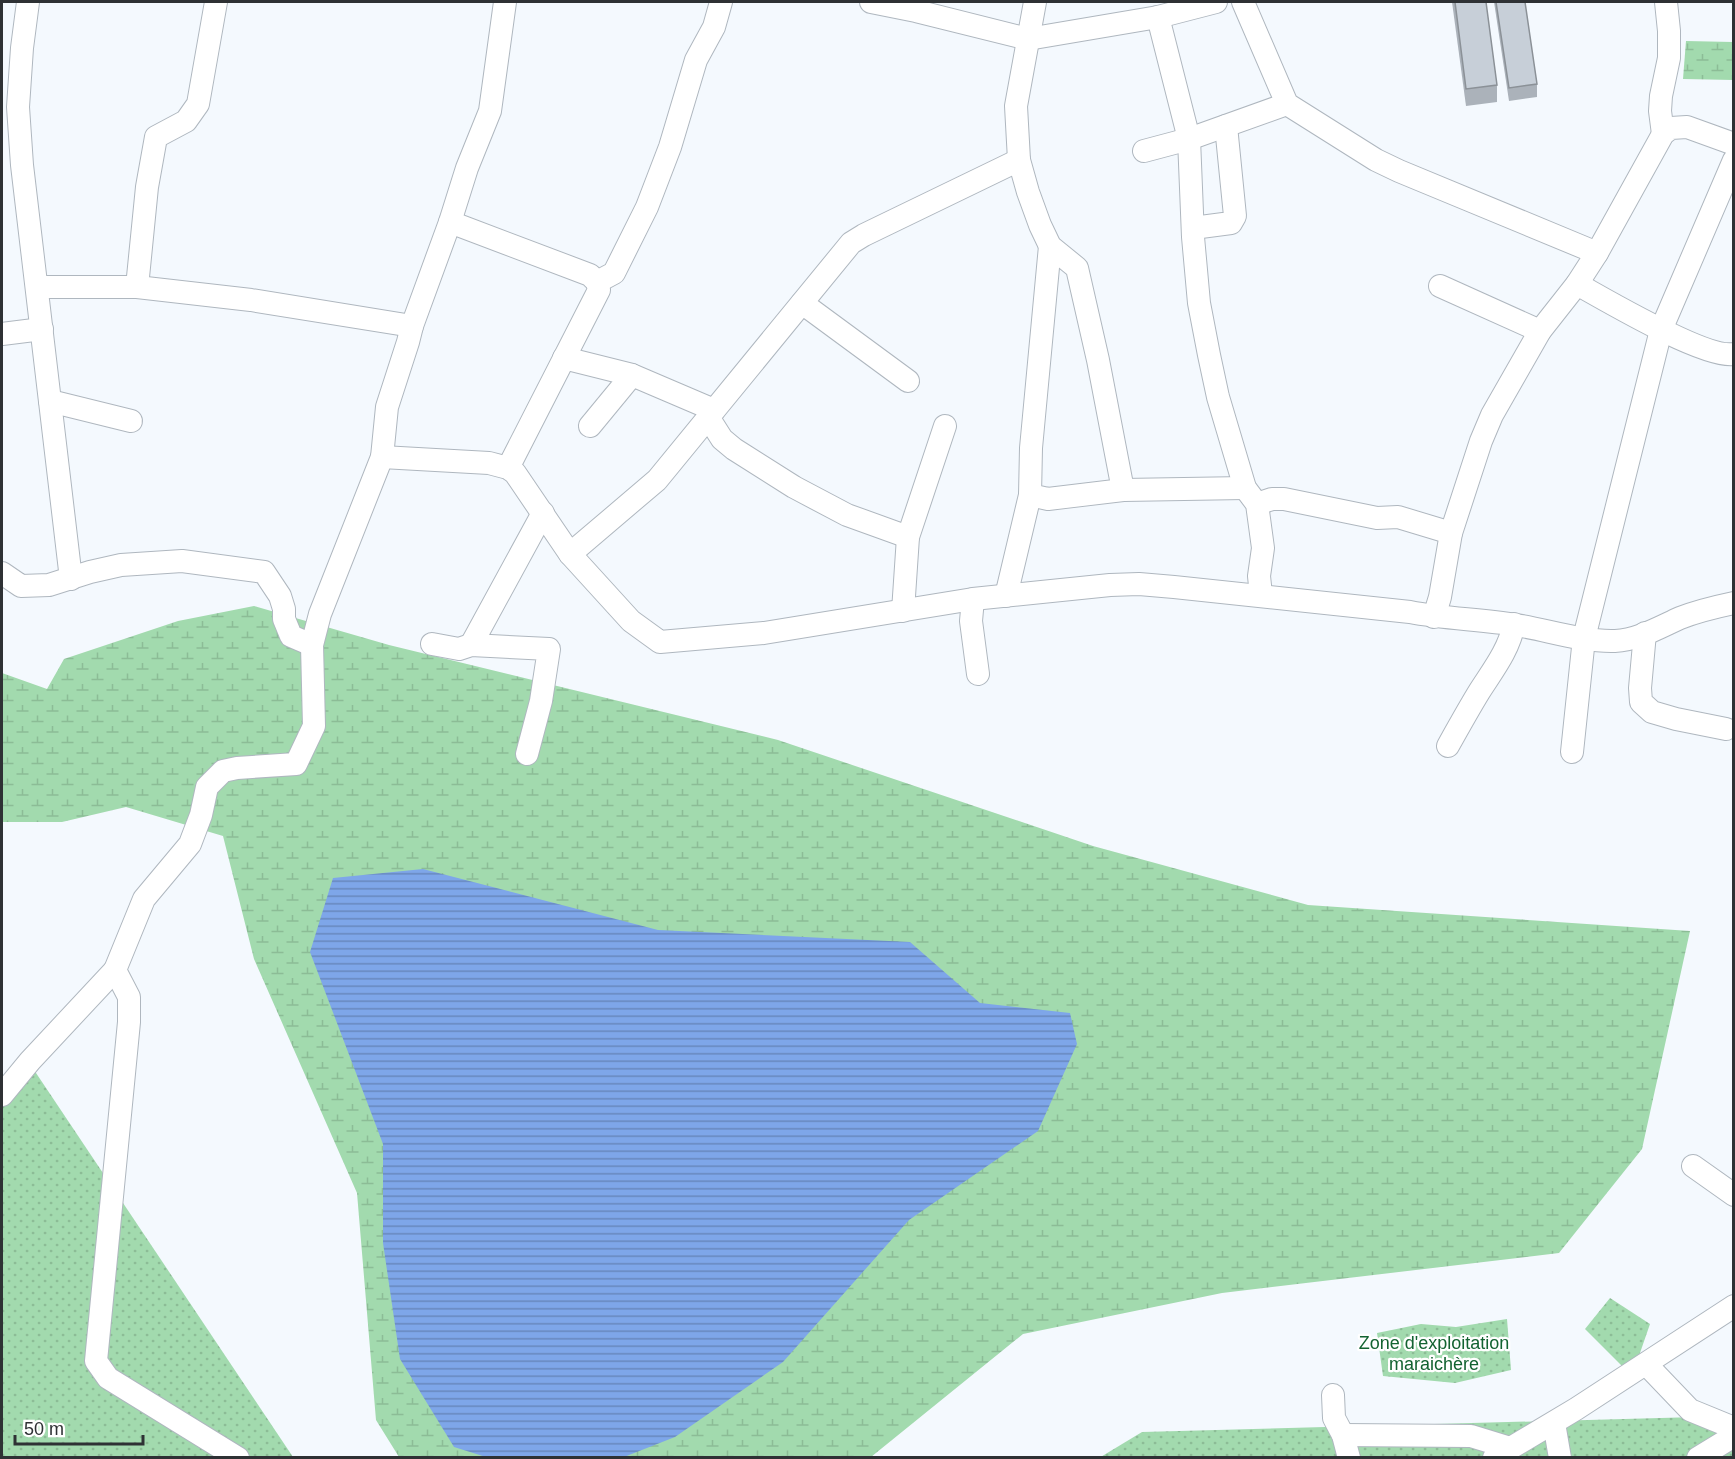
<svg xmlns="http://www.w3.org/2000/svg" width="1735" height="1459" font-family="Helvetica,sans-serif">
	<defs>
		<pattern id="grass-dots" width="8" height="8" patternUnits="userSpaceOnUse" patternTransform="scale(1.5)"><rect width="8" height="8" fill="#a2daae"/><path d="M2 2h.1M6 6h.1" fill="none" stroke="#8cbc96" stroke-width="1.8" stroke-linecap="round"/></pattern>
		<pattern id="wetland-marsh" width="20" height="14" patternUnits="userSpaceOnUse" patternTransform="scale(1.5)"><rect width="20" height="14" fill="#a2daae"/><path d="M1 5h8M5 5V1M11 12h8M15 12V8" fill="none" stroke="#8cbc96"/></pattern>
		<pattern id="water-rules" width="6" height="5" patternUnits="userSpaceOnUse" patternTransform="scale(1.5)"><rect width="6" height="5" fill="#7ea6e9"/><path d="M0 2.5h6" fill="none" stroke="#6888be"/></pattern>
	</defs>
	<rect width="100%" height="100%" fill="#f4f9fe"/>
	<g fill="url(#grass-dots)">
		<path d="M32,1067l261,390 -291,1v-368z"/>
		<path d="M1610,1298l40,26 -18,52 -47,-47z"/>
		<path d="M1507,1319l4,51 -56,13 -72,-7 -6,-43 44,-9 35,3z"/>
		<path d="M1733,1416v41l-634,1 43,-26z"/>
	</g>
	<g fill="url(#wetland-marsh)">
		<path d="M1686,41l47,1v38l-50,-1z"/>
		<path d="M254,606l135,39 389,95 315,106 215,59 382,26 -48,218 -83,104 -337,40 -199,41 -152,123h-472l-23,-37 -19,-227 -103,-234 -31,-123 -97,-29 -64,15h-60v-149l45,16 17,-30 114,-38z"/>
	</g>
	<path fill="url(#water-rules)" d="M423,869l235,61 252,12 70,61 90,10 7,31 -39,87 -129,89 -126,142 -108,75 -51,20h-138l-32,-10 -54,-88 -17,-116v-99l-73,-192 23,-74z"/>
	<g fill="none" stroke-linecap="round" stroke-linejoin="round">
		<defs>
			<g id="minor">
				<path d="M28,2l-6,46 -4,59 4,58 49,414"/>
				<path d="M871,2l45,9 112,28 130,-22 58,-15"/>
				<path d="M1035,2l-19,104 3,54 9,32 12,33 10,21 27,22 21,92 25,130"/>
				<path d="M1243,2l44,102 89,56 23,11 198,82"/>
				<path d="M1158,17l31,122 4,98 6,66 10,52 9,42 27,91 12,16 6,44 -4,28 2,19"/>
				<path d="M1663,134l-3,-23 1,-15 8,-38v-27l-3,-29"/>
				<path d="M1144,151l45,-12 98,-35"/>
				<path d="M450,222l140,53 7,7 2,8 -91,178"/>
				<path d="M1193,228l38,-5 4,-7 -9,-90"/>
				<path d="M1050,246l-19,202 -1,47 18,4 75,-9 122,-2"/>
				<path d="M597,282l17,-9 33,-66 23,-60 26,-87 18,-33 7,-25"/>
				<path d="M1577,284c29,16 128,75 157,70"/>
				<path d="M1440,286l100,45"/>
				<path d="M37,287h100l114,13 161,26"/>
				<path d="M137,287l10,-100 9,-50 30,-16 12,-17 18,-102"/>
				<path d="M802,303l106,78"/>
				<path d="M2,334l40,-5"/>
				<path d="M564,358l68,17 82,35"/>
				<path d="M50,401l81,20"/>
				<path d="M708,417l14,22 12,10 60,38 53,28 61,22"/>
				<path d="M590,426l42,-51"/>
				<path d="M382,457l107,6 19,5 7,5 55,81 61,67 29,21 104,-9 209,-34 137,-14 29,-1 35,3 236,25c35,7 71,7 106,13 32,5 66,17 99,16 23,-1 45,-14 65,-23 18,-7 35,-11 54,-15"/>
				<path d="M1257,504l15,-5h12l93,19 21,-1 53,16"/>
				<path d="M570,554l87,-74 194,-237 13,-8 155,-75"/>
				<path d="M2,573l19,13 28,-1 41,-13 31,-7 61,-4 82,11 16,24 4,13v10l7,17 21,9"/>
				<path d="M1006,596l24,-101"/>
				<path d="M973,599l-2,22 7,53"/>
				<path d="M903,611l5,-74 37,-111"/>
				<path d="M1434,617l6,-20 11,-64 30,-92 11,-26 48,-84 37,-47 20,-31 66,-119 8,-6 16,-1 47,17"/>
				<path d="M1645,633l-5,55 1,14 11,10 24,7 50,10"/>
				<path d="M432,644l27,5 12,-4 78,4 -8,52 -14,53"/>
				<path d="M471,645l72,-132"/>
				<path d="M1448,746c10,-18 20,-36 31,-54 14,-22 30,-42 35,-68"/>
				<path d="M1572,752l12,-114 77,-308 73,-170"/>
				<path d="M2,1095l28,-34 85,-91"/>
				<path d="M1693,1166l41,29"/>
				<path d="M1646,1364l44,46 44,18"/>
				<path d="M1333,1395l1,23 9,17 6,23"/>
				<path d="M1554,1423l6,35"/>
				<path d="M1343,1435l128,1 39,12"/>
				<path d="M238,1458l-130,-80 -12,-17 33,-339v-25l-14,-27 29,-71 46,-55 11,-29 6,-28 16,-16 14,-3 59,-4 18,-38 -2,-81 8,-31 62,-157 5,-50 21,-65 4,-16 38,-104 17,-54 23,-57 15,-109"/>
				<path d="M1494,1458l82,-49 158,-103"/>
				<path d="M1698,1458l36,-22"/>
			</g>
		</defs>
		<use href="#minor" stroke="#afb7bf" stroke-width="24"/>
		<use href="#minor" stroke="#fff" stroke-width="22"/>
	</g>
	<g fill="#abb2ba">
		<path d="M1452,2h34l11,83v17l-31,4z"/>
		<path d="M1494,2h31l12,82v13l-28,4z"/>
	</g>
	<g fill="#c7cfd8" stroke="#8b9197" stroke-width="1.5">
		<path d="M1455,2h31l11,83 -31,4z"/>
		<path d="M1496,2h29l12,82 -28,4z"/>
	</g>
	<g text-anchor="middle" stroke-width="4.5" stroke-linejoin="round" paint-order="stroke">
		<g font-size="18" fill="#136331" stroke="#fff">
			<text x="1434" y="1349">Zone d'exploitation<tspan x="1434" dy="21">maraichère</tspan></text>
		</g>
	</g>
	<rect width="1735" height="1459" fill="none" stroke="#2e3134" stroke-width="6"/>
	<path d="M15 1435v9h128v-9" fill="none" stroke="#2e3134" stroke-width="3"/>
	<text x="24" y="1435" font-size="18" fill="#2e3134" stroke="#ffffff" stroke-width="4.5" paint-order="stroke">50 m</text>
</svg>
